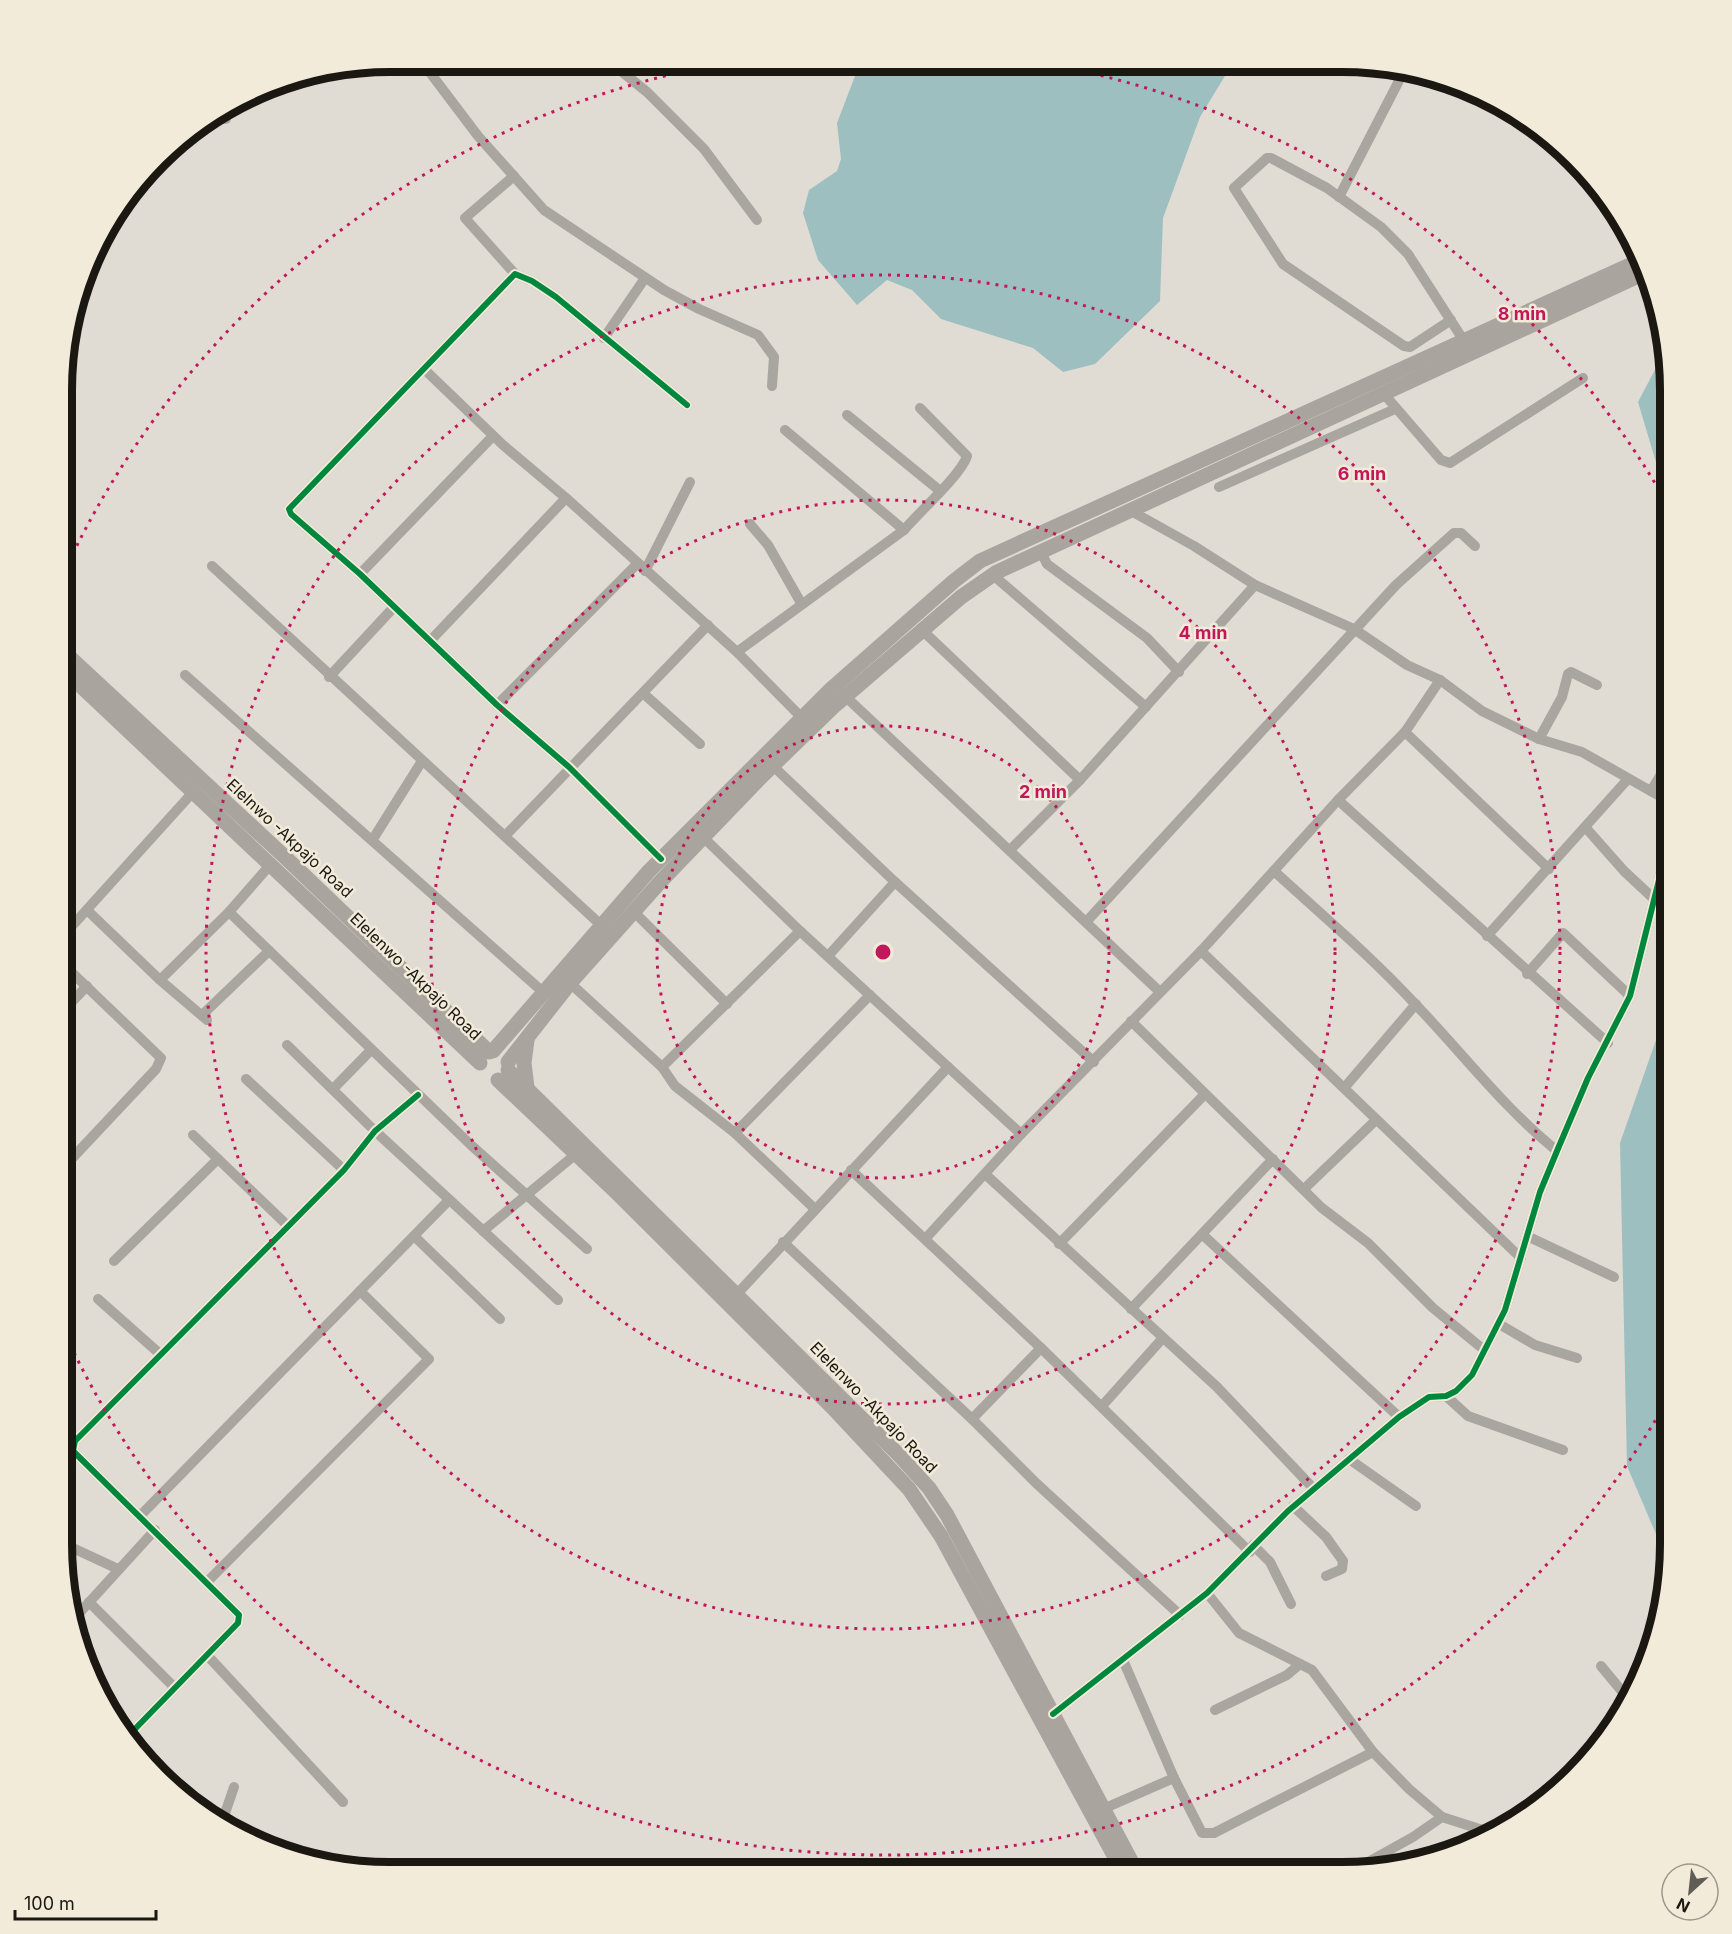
<svg xmlns="http://www.w3.org/2000/svg" width="1732" height="1934" font-family="Inter,sans-serif">
	<rect width="100%" height="100%" fill="#e0dcd3"/>
	<g fill="#9ebfbf">
		<path d="M860,63h64l30,12 65,-9 1,-3 218,1 -10,7 -28,46 -37,101 -3,83 -65,63 -32,8 -30,-24 -92,-29 -29,-29 -25,-10 -30,25 -39,-45 -15,-47 6,-23 28,-19 4,-12 -4,-36z"/>
		<path d="M1666,349l4,19v112l-9,-1 -23,-77z"/>
		<path d="M1670,1000v567l-43,-101 -7,-323z"/>
	</g>
	<g fill="none" stroke-linecap="round" stroke-linejoin="round">
		<g stroke="#a9a59f" stroke-width="10">
			<path d="M422,62l56,74 66,74 120,80 35,19 59,26 16,22 -2,29"/>
			<path d="M610,62l37,30 57,57 53,71"/>
			<path d="M222,115l4,4"/>
			<path d="M514,176l-49,42 50,56"/>
			<path d="M1339,197l65,-126"/>
			<path d="M1451,320l-41,27 -6,-1 -121,-82 -49,-76 33,-30h4l56,30 54,39 27,27 56,87"/>
			<path d="M604,338l41,-60"/>
			<path d="M424,369l79,76 63,53 171,154 65,66"/>
			<path d="M1384,394l57,66 9,3 133,-85"/>
			<path d="M847,415l92,75"/>
			<path d="M1219,487l176,-78"/>
			<path d="M1131,511l63,35 61,39 99,44 53,36 33,15 42,31 57,28 43,13 88,50"/>
			<path d="M750,524l18,21 33,58"/>
			<path d="M904,530c16,-19 57,-55 63,-74l-47,-48"/>
			<path d="M1041,552l6,12 100,74 32,34"/>
			<path d="M212,566l390,360"/>
			<path d="M645,571l45,-89"/>
			<path d="M360,574l133,-138"/>
			<path d="M993,575l153,132"/>
			<path d="M923,631l157,149"/>
			<path d="M430,641l136,-143"/>
			<path d="M737,652l167,-122 -119,-100"/>
			<path d="M185,675l358,317"/>
			<path d="M329,677l65,-70"/>
			<path d="M644,694l56,50"/>
			<path d="M846,697l314,295"/>
			<path d="M497,705l140,-141"/>
			<path d="M1405,732l144,137"/>
			<path d="M1539,739l23,-42 6,-23 3,-2 26,13"/>
			<path d="M773,766l122,116 199,180"/>
			<path d="M1651,791l19,-32"/>
			<path d="M1338,800l270,243"/>
			<path d="M1586,828l38,43 30,28"/>
			<path d="M505,836l203,-211"/>
			<path d="M703,837l97,94 221,203"/>
			<path d="M373,839l49,-78"/>
			<path d="M1011,849l69,-69 175,-195"/>
			<path d="M661,859l-92,-92 -72,-62 -137,-131 -69,-60 -2,-5 226,-235 17,7 24,16 131,108"/>
			<path d="M1274,871c48,44 99,87 143,135 47,49 87,102 140,145"/>
			<path d="M87,910l73,70 47,40"/>
			<path d="M229,912l243,234 115,103"/>
			<path d="M634,912l93,92"/>
			<path d="M1087,921l309,-336 58,-52h7l14,13"/>
			<path d="M63,936l131,-145"/>
			<path d="M1487,936l140,-156"/>
			<path d="M1201,951l320,307"/>
			<path d="M828,956l67,-74"/>
			<path d="M1527,974l36,-41 67,63"/>
			<path d="M160,980l69,-68 42,-48"/>
			<path d="M570,983l92,84 13,19 60,47 80,76"/>
			<path d="M63,1011l24,-25"/>
			<path d="M202,1015l67,-64"/>
			<path d="M1131,1021l191,187 46,35 65,65 50,41"/>
			<path d="M287,1045l88,86 183,169"/>
			<path d="M662,1067l138,-136"/>
			<path d="M246,1079l98,91"/>
			<path d="M1345,1087l71,-83"/>
			<path d="M333,1089l38,-39"/>
			<path d="M735,1133l135,-138"/>
			<path d="M193,1135l95,91"/>
			<path d="M63,1168l93,-99 5,-11 -98,-94"/>
			<path d="M851,1170l190,178 209,204"/>
			<path d="M985,1174l232,213 97,102"/>
			<path d="M1304,1189l72,-69"/>
			<path d="M483,1231l93,-77"/>
			<path d="M1203,1235l196,182"/>
			<path d="M414,1236l86,83"/>
			<path d="M1527,1236l87,41"/>
			<path d="M926,1238l95,-104 180,-183 137,-151 67,-68 35,-52"/>
			<path d="M783,1242l189,177 64,64 144,132"/>
			<path d="M1059,1244l145,-149"/>
			<path d="M114,1261l104,-102"/>
			<path d="M737,1294l211,-227"/>
			<path d="M98,1299l62,55"/>
			<path d="M1131,1309l142,-150"/>
			<path d="M1499,1324l36,21 42,13"/>
			<path d="M1446,1396l22,20 95,34"/>
			<path d="M1102,1406l60,-67"/>
			<path d="M972,1419l69,-71"/>
			<path d="M1349,1459l67,47"/>
			<path d="M1293,1506l33,31 17,24 -1,8 -16,7"/>
			<path d="M140,1516l309,-316"/>
			<path d="M62,1543l56,26"/>
			<path d="M1253,1545l17,17 21,42"/>
			<path d="M207,1582l222,-223 -69,-68"/>
			<path d="M1207,1593l32,40 73,37 61,82 36,37 33,28 50,16"/>
			<path d="M89,1602l85,85"/>
			<path d="M73,1620l82,-90"/>
			<path d="M207,1655l136,147"/>
			<path d="M1123,1660l51,118 28,55h12l159,-81"/>
			<path d="M1601,1666l29,35"/>
			<path d="M1215,1710l72,-35 13,-11"/>
			<path d="M1053,1714l154,-121 81,-82 111,-94 30,-20 17,-1 10,-5 16,-16 33,-65 35,-118 17,-41 31,-73 42,-82 34,-136 6,-13"/>
			<path d="M133,1731l105,-108 1,-8 -166,-164 2,-10 269,-271 31,-39 43,-36"/>
			<path d="M1103,1809l71,-31"/>
			<path d="M221,1825l13,-38"/>
			<path d="M1350,1872l63,-35 29,-20"/>
		</g>
		<g stroke="#a9a49d" stroke-width="15">
			<path d="M64,652l222,206 203,194"/>
			<path d="M64,670l416,393"/>
			<path d="M493,1051l156,-180 180,-180 125,-110 26,-20 661,-301"/>
			<path d="M508,1062l62,-79 91,-102 101,-105 71,-69 128,-110 36,-25 650,-300"/>
			<path d="M508,1070l390,384 31,34 18,27 190,357"/>
			<path d="M498,1080l116,110 221,220 74,79 32,47 182,336"/>
			<path d="M527,1088l-3,-25 3,-23"/>
		</g>
		<defs>
			<g id="cycleway">
				<path d="M661,859l-92,-92 -72,-62 -137,-131 -69,-60 -2,-5 226,-235 17,7 24,16 131,108"/>
				<path d="M1053,1714l154,-121 81,-82 111,-94 30,-20 17,-1 10,-5 16,-16 33,-65 35,-118 17,-41 31,-73 42,-82 34,-136 6,-13"/>
				<path d="M133,1731l105,-108 1,-8 -166,-164 2,-10 269,-271 31,-39 43,-36"/>
			</g>
		</defs>
		<use href="#cycleway" stroke="#f3ebda" stroke-width="10"/>
		<use href="#cycleway" stroke="#00873e" stroke-width="6"/>
	</g>
	<g fill="none" stroke="#c2185b" stroke-width="3" stroke-dasharray="3 6">
		<circle cx="883" cy="952" r="226"/>
		<circle cx="883" cy="952" r="452"/>
		<circle cx="883" cy="952" r="677"/>
		<path d="M1669 1397A903 903 0 0 1 65 1334M65 570A903 903 0 0 1 726 63M1048 64A903 903 0 0 1 1669 507"/>
	</g>
	<g text-anchor="middle" stroke-width="5" stroke-linejoin="round" paint-order="stroke">
		<g font-size="16" fill="#1b1812" stroke="#f3ebda">
			<text transform="translate(290 838) rotate(43)" y="6">Elelnwo -Akpajo Road</text>
			<text transform="translate(416 976) rotate(44)" y="6">Elelenwo -Akpajo Road</text>
			<text transform="translate(874 1407) rotate(46)" y="6">Elelenwo -Akpajo Road</text>
		</g>
	</g>
	<path d="M0 0H1732V1934H0ZM390 72H1342A318 318 0 0 1 1660 390V1544A318 318 0 0 1 1342 1862H390A318 318 0 0 1 72 1544V390A318 318 0 0 1 390 72Z" fill="#f3ebda" fill-rule="evenodd"/>
	<path fill="none" stroke="#1b1812" stroke-width="8" d="M390 72H1342A318 318 0 0 1 1660 390V1544A318 318 0 0 1 1342 1862H390A318 318 0 0 1 72 1544V390A318 318 0 0 1 390 72Z"/>
	<circle cx="883" cy="952" r="9" fill="#c2185b" stroke="#f3ebda" stroke-width="3"/>
	<g font-size="18" text-anchor="middle" font-weight="bold" fill="#c2185b" stroke="#f3ebda" stroke-width="5" stroke-linejoin="round" paint-order="stroke">
		<text x="1522" y="320">8 min</text>
		<text x="1362" y="480">6 min</text>
		<text x="1203" y="639">4 min</text>
		<text x="1043" y="798">2 min</text>
	</g>
	<g transform="translate(1690 1892) rotate(207)"><circle r="28" fill="#f3ebda" stroke="#9d978a" stroke-width="1.5"/>
	<path d="M0-4.5L10 22L0 15L-10 22Z" fill="#605d56"/>
	<text y="-9" font-size="16" font-weight="bold" text-anchor="middle" fill="#1b1812">N</text>
	</g>
	<path d="M15 1910v9h141v-9" fill="none" stroke="#1b1812" stroke-width="3"/>
	<text x="24" y="1910" font-size="18" fill="#1b1812" stroke="#f3ebda" stroke-width="4.5" paint-order="stroke">100 m</text>
</svg>
